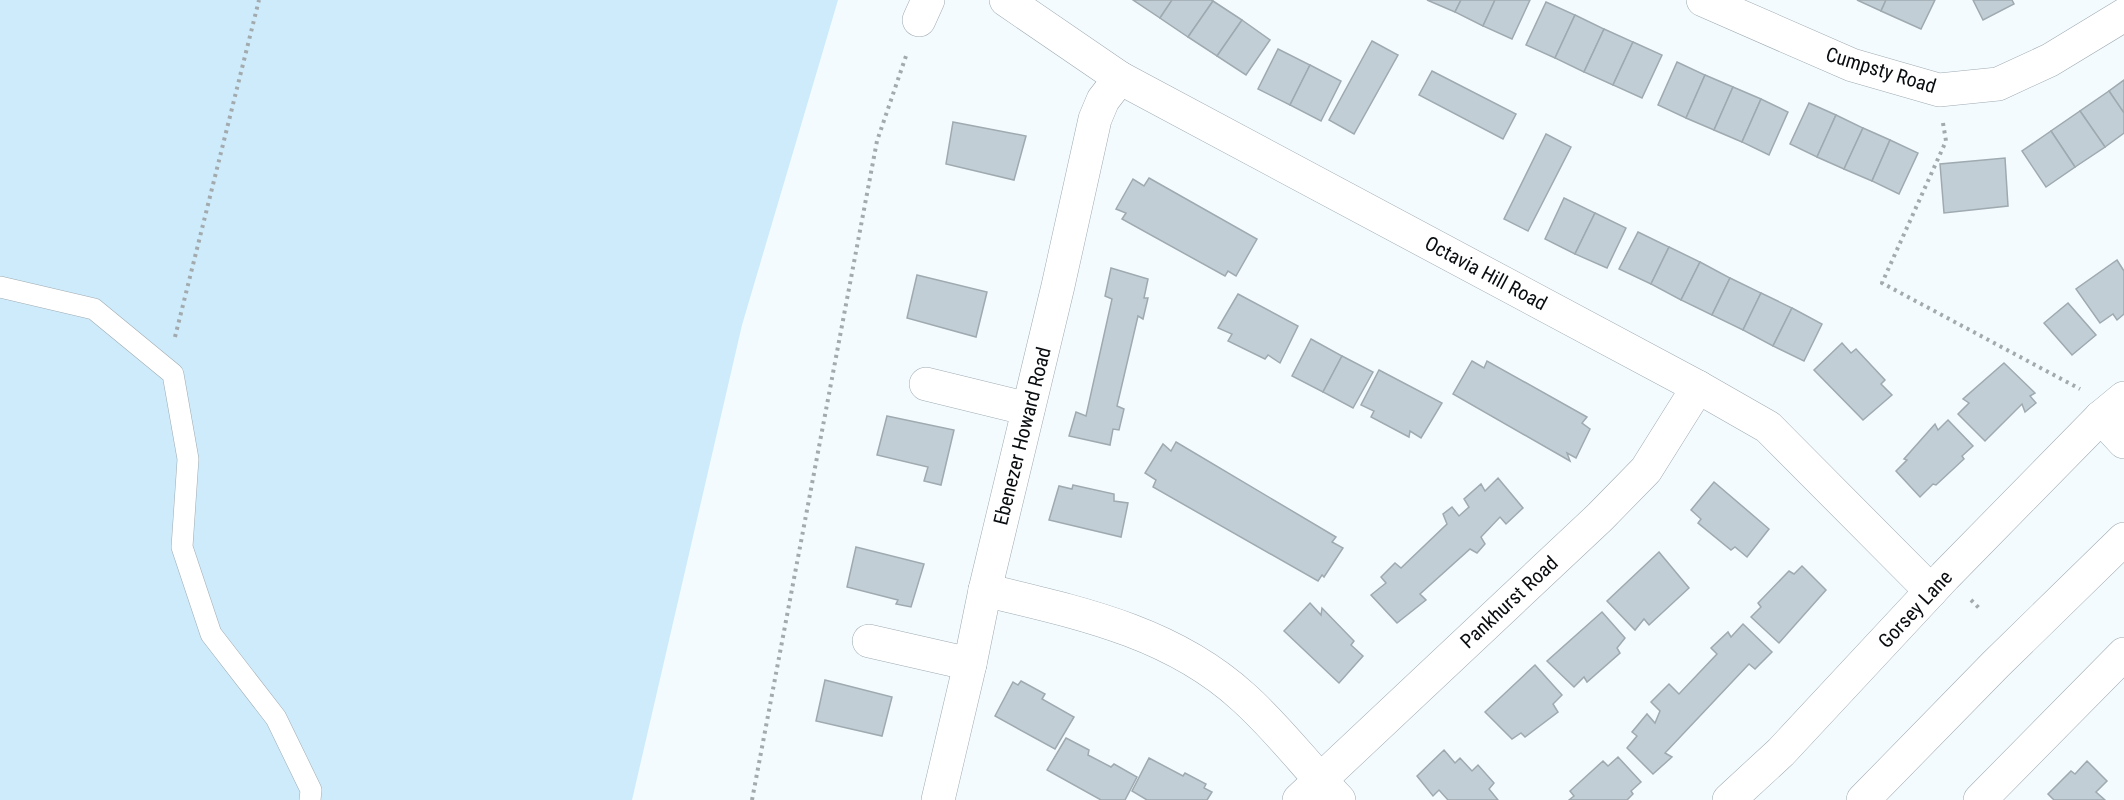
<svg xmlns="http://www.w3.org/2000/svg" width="2124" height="800" font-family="'Roboto Condensed',sans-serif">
	<rect width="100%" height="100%" fill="#f3fbff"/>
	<path fill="#cdebfb" d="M0,0h838l-96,325 -110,475h-632z"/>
	<g fill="#c2ced5" stroke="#9eaab0" stroke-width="1.5">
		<path d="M1133,0h39l-12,18z"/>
		<path d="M1172,0h39l2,1 -25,36 -28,-19z"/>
		<path d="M1427,0h34l-6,12z"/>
		<path d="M1461,0h34l-12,26 -28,-14z"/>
		<path d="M1495,0h35l-18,39 -29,-13z"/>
		<path d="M1857,0h29l-5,11z"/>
		<path d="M1886,0h49l-14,29 -40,-18z"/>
		<path d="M1973,0h39l2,4 -31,16z"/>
		<path d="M1213,1l29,19 -25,36 -29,-19z"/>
		<path d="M1546,2l29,13 -20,43 -29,-13z"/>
		<path d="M1575,15l29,14 -20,43 -29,-14z"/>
		<path d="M1242,20l28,20 -24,35 -29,-19z"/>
		<path d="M1604,29l29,13 -20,43 -29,-13z"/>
		<path d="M1372,41l26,14 -44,79 -25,-14z"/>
		<path d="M1633,42l29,13 -20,43 -29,-13z"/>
		<path d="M1278,49l32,16 -20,40 -32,-16z"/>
		<path d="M1677,62l28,13 -19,43 -28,-13z"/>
		<path d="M1310,65l31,16 -20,40 -31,-16z"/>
		<path d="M1432,71l84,43 -13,25 -84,-44z"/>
		<path d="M1705,75l28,12 -19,43 -28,-12z"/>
		<path d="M2124,80v33l-15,-22z"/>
		<path d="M1733,87l28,12 -19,43 -28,-12z"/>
		<path d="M2109,91l15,22v20l-19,14 -25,-36z"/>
		<path d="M1761,99l27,13 -19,43 -27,-13z"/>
		<path d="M1809,103l27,12 -19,42 -27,-13z"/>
		<path d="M2080,111l25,36 -30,20 -24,-36z"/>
		<path d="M1836,115l27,13 -19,41 -27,-12z"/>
		<path d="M953,122l73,14 -12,44 -68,-16z"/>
		<path d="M1863,128l27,12 -18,41 -28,-12z"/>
		<path d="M2051,131l24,36 -29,20 -24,-36z"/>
		<path d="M1546,134l25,13 -43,84 -24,-12z"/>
		<path d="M1890,140l28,13 -19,41 -27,-13z"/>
		<path d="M2005,158l3,48 -64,7 -4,-49z"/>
		<path d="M1149,178l108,61 -21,37 -8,-5 -3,5 -103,-57 4,-6 -10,-4 17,-30 11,7z"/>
		<path d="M1564,198l31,15 -20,41 -30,-15z"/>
		<path d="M1595,213l31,15 -19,40 -32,-14z"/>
		<path d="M1638,232l31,15 -18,37 -32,-15z"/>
		<path d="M1669,247l31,15 -19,38 -30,-16z"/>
		<path d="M2117,260l7,11v43l-7,6 -4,-6 -13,9 -24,-34z"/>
		<path d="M1700,262l30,16 -18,37 -31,-15z"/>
		<path d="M1111,268l37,11 -4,19h4l-5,21 -5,-3 -21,90 7,3 -5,21 -6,-1 -3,16 -41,-9 7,-24 10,4 26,-117 -7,-3z"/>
		<path d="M917,275l70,17 -11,45 -69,-19z"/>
		<path d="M1730,278l31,15 -18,37 -31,-15z"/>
		<path d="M1761,293l31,15 -19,38 -30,-16z"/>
		<path d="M1238,294l60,32 -18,37 -12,-8 -3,4 -37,-18 4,-7 -14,-6z"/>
		<path d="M2068,303l28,32 -24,20 -28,-32z"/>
		<path d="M1792,308l30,16 -18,37 -31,-15z"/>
		<path d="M1311,339l31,17 -19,36 -31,-16z"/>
		<path d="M1842,343l9,10 5,-4 29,31 -4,4 11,11 -29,25 -49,-50z"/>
		<path d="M1342,356l31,16 -20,36 -30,-16z"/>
		<path d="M1472,361l12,7 3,-7 100,56 -5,6 8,6 -14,29 -9,-5 3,8 -117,-67z"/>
		<path d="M2004,363l31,30 -5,3 6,7 -11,9 -3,-8 -37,37 -27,-27 11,-11 -6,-4z"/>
		<path d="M1379,370l63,33 -21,35 -11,-7 -1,6 -38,-20 3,-6 -13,-6z"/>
		<path d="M887,416l67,14 -13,55 -17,-4 4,-14 -51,-12z"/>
		<path d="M1948,420l25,26 -11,10 2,3 -28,26 -3,-1 -13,13 -24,-26 11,-11 -3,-1 31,-35 3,6z"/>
		<path d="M1176,442l160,95 -4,5 11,6 -19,29 -2,-2 -4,6 -165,-94 3,-7 -11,-7 18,-29 8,7z"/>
		<path d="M1498,478l25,30 -17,16 -6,-7 -19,20 4,7 -8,9 -7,-4 -50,45 6,6 -29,23 -26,-28 15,-12 -5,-6 14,-14 6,5 46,-44 -4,-10 9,-7 7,9 10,-9 -5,-8 17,-15 4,7z"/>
		<path d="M1714,482l55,47 -22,28 -12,-10 -4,3 -33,-27 3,-4 -10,-9z"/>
		<path d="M1073,485l41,9v7l14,2 -7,34 -72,-17 10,-34 13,3z"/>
		<path d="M856,547l68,17 -13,43 -15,-3 2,-4 -51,-13z"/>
		<path d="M1659,552l30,36 -40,37 -5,-6 -9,11 -28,-29z"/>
		<path d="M1802,566l24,24 -47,53 -28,-26 10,-10 -3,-4 31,-32 5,3z"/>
		<path d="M1310,603l11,12 1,-7 32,33 -3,4 12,11 -24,27 -55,-52z"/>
		<path d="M1602,612l23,26 -8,10 3,5 -33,29 -3,-5 -10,10 -27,-26z"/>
		<path d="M1743,624l29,28 -17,17 -6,-5 -84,89 7,4 -19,17 -26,-26 10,-12 -5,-4 15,-18 8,9 5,-12 -9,-9 18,-18 10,10 38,-40 -6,-6 17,-16 3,5z"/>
		<path d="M1535,665l27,30 -9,9 5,8 -33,25 -4,-4 -9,6 -27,-27z"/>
		<path d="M825,680l67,17 -10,39 -66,-15z"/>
		<path d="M1021,681l24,13 -3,5 32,18 -19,32 -60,-33 18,-34 5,3z"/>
		<path d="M1066,738l23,12 -1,5 23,12 3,-3 23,13 -12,23h-24l-54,-30z"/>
		<path d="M1444,750l11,13 5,-5 12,13 6,-6 16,18 -5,6 9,11h-50l-9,-10 -6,6 -16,-20z"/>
		<path d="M1618,757l23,25 -10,9 2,3 -6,6h-58l5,-4 -4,-5 33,-30 5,5z"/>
		<path d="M1149,758l34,18 2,-3 21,11 -2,4 8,4 -5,8h-60l-15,-9z"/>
		<path d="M2087,761l20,20 -11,11 9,8h-51l-6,-6 23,-23 4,3z"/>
	</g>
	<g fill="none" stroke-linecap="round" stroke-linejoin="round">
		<defs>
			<path id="service" d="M0,287l94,22 79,65 15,85 -6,88 29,87 65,84 35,72 -1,10"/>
			<g id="minor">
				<path d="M1006,0l114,78 578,309 70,40 163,164"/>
				<path d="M1703,0l149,65 87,25 59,-6 52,-24 74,-45"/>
				<path d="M919,20l9,-20"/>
				<path d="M926,384l102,25"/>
				<path d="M2101,417l23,25"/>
				<path d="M985,590c91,22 186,41 258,107 35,31 63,69 96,103"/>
				<path d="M869,641l101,23"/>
				<path d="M938,800l32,-136 15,-74 73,-304 37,-167 8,-19 17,-22"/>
				<path d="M1299,800l301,-283 46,-47 52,-83"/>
				<path d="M1729,800l52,-48 164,-176 156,-159 23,-19"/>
				<path d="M1980,800l144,-146"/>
			</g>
			<path id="secondary" d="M1863,800l133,-136 128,-125"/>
		</defs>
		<use href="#service" stroke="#9fabb2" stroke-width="22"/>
		<use href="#minor" stroke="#9fabb2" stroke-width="34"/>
		<use href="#secondary" stroke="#9fabb2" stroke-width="34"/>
		<g stroke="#a3aaad" stroke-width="4" stroke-dasharray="3 4.5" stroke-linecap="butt">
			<path d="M1943,123l3,18 -64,142 198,106"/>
			<path d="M175,337l84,-337"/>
			<path d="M1971,600l8,8"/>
			<path d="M752,800l125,-659 30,-88"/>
		</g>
		<use href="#service" stroke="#fff" stroke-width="21"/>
		<use href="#minor" stroke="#fff" stroke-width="33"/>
		<use href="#secondary" stroke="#fff" stroke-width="33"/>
	</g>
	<g text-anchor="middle" stroke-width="4.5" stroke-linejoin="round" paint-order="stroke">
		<g font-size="20" fill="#090d10" stroke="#fff">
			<text transform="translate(1881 70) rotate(17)" y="7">Cumpsty Road</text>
			<text transform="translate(1486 273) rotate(28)" y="7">Octavia Hill Road</text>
			<text transform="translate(1022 436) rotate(-76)" y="7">Ebenezer Howard Road</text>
			<text transform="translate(1509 602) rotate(-43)" y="7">Pankhurst Road</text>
			<text transform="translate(1915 609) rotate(-47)" y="7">Gorsey Lane</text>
		</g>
	</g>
</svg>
